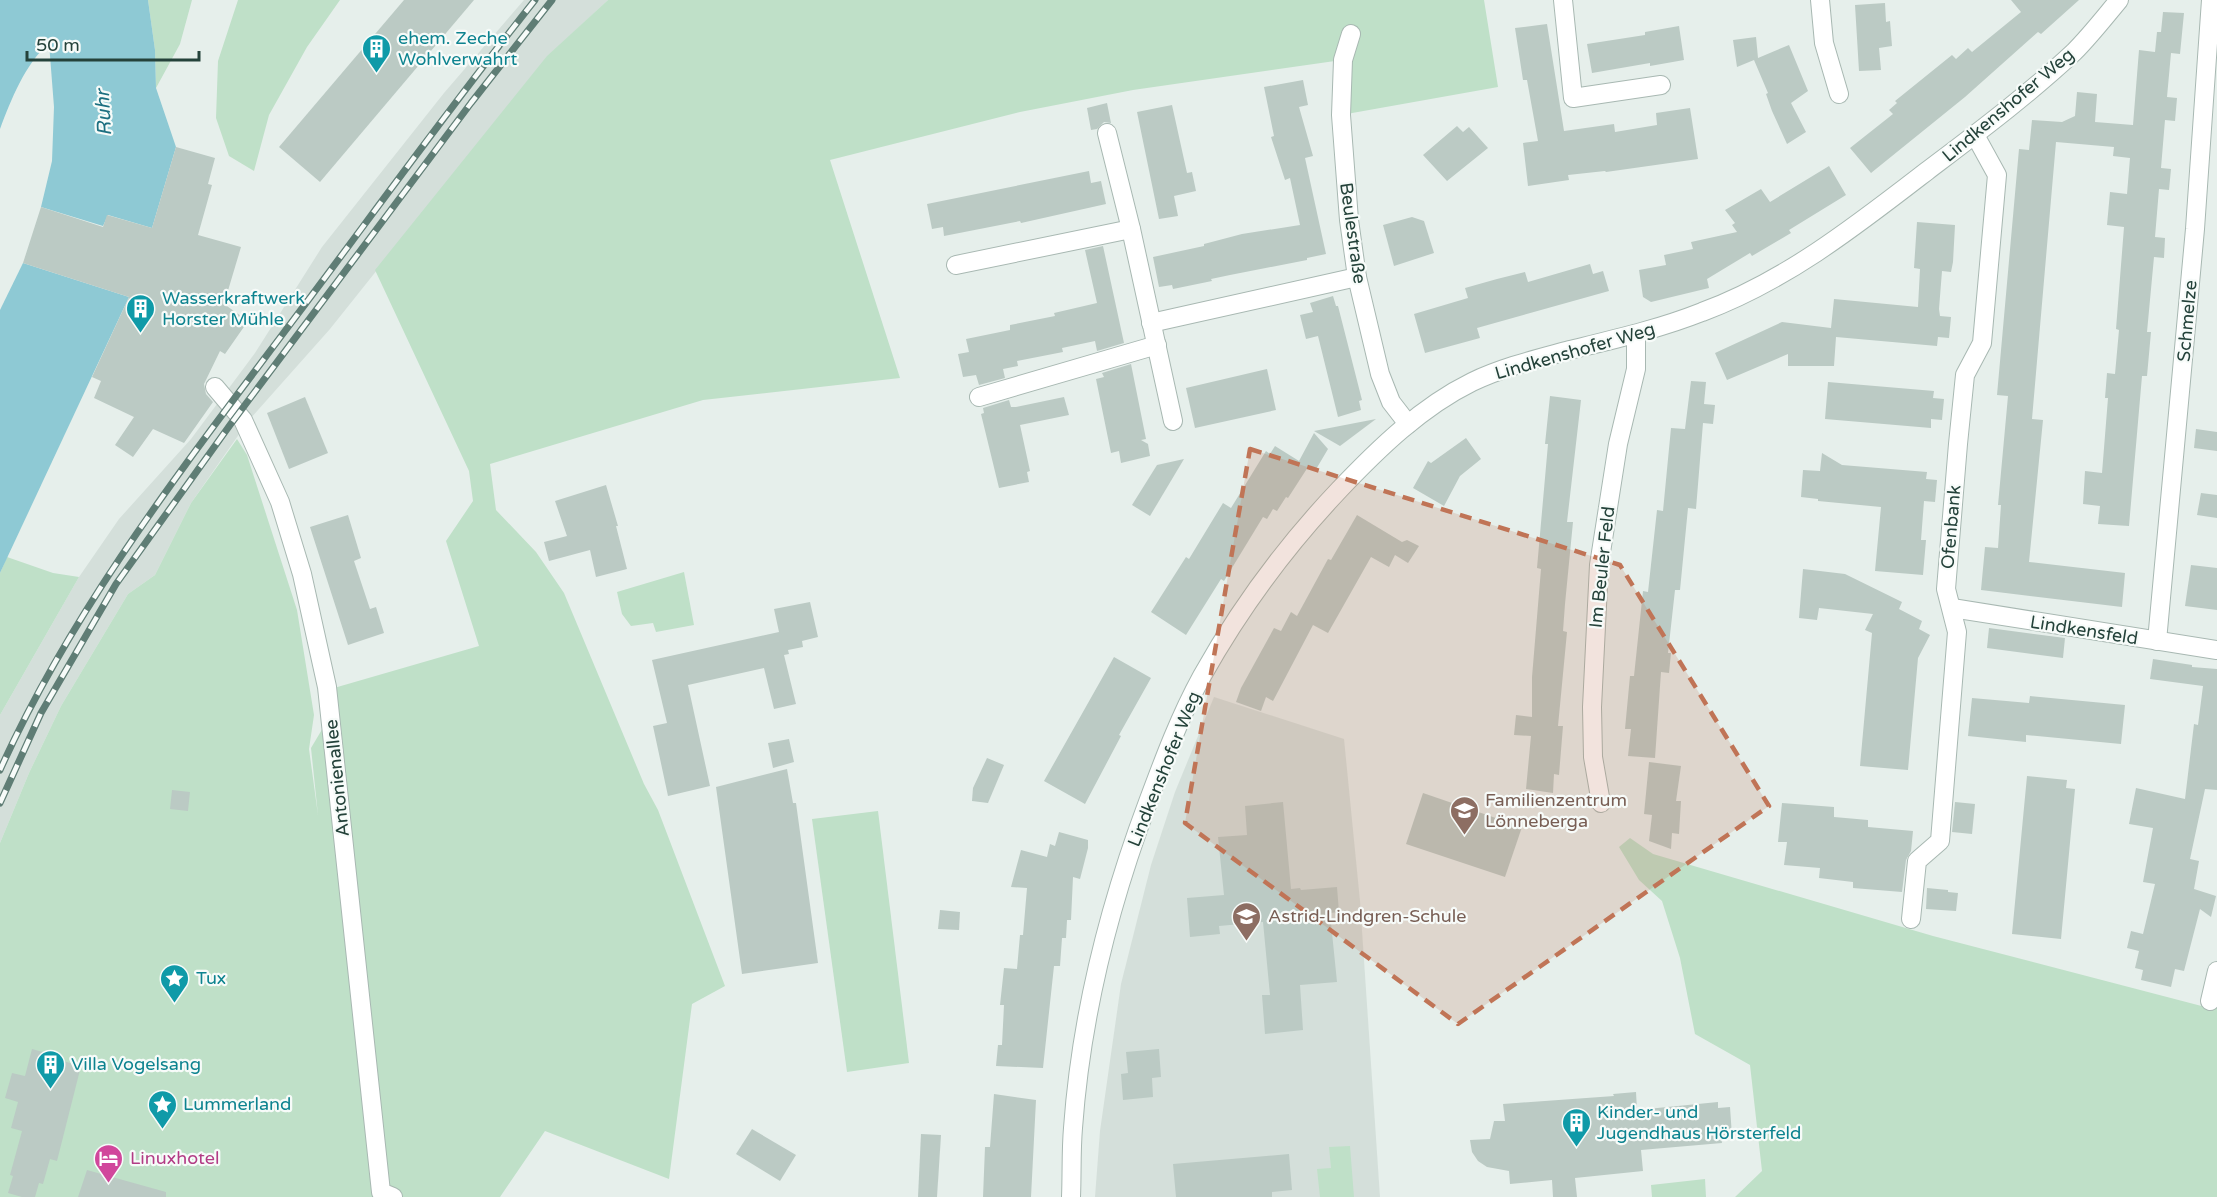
<svg xmlns="http://www.w3.org/2000/svg" width="2217" height="1197" font-family="'Varela Round',sans-serif">
	<rect width="100%" height="100%" fill="#e6efeb"/>
	<g fill="#d4dfda">
		<path d="M524,0h84l-61,57 -217,272 -81,91 -58,83 -36,72 -27,19 -67,112 -32,67 -29,70v-128l79,-138 40,-58 72,-80 64,-86 67,-106 122,-154z"/>
		<path d="M1214,697l130,42 16,162 20,296h-285l5,-66 21,-147 30,-119 24,-73z"/>
	</g>
	<g fill="#bfe0c8">
		<path d="M148,0h44l-12,44 -24,44 -1,-38z"/>
		<path d="M238,0h102l-33,47 -38,68 -15,56 -25,-15 -13,-38 2,-57z"/>
		<path d="M608,0h876l14,87 -157,28 1,-55 -209,30 -113,22 -190,48 70,218 -197,22 -213,64 6,46 40,42 28,41 80,191 14,26 67,176 -33,18 -23,175 -124,-48 -45,66h-500v-354l29,-70 32,-67 67,-112 27,-19 36,-72 46,-64 10,16 50,155 17,105 -5,34 9,66 -7,-67 19,-32 4,-28 145,-42 -33,-105 27,-40 -4,-30 -94,-201 172,-214z"/>
		<path d="M7,557l46,16 26,4 -79,138v-142z"/>
		<path d="M684,572l10,53 -38,7 -3,-9 -22,3 -9,-12 -5,-22z"/>
		<path d="M878,811l31,252 -62,9 -35,-253z"/>
		<path d="M1630,838l23,16 280,82 280,73 4,-15v203h-482l27,-26 -12,-106 -55,-31 -15,-76 -18,-57 -23,-21 -20,-33z"/>
		<path d="M1350,1146l4,51h-34l-3,-28 14,-1 -2,-21z"/>
		<path d="M1705,1179l1,18h-54l-1,-12z"/>
	</g>
	<g fill="#8ec9d4">
		<path d="M0,0h148l7,50 1,38 20,59 -24,81 -44,-13 -5,11 -62,-19 11,-46 2,-54 -5,-64c-24,21 -38,57 -49,86z"/>
		<path d="M23,263l106,34 -129,276v-263z"/>
	</g>
	<g fill="#bbcac4">
		<path d="M404,0h70l-154,182 -41,-35z"/>
		<path d="M2011,0h68l-38,34 -3,-2 -73,65 -94,76 -21,-25 43,-34 -4,-4 8,-7 -2,-2 57,-46 4,4 12,-11 4,4 49,-40z"/>
		<path d="M1885,3l1,19 4,-1 2,25 -13,2 2,22 -22,1 -4,-66z"/>
		<path d="M2163,12l21,1 -4,41 -9,-1 -4,44 10,1 -2,23 -10,-1 -4,48 10,1 -2,21 -10,-1 -4,48 10,1 -1,20 -10,-1 -7,75h4l-4,44h-5l-13,150 -31,-2 2,-18 -17,-2 2,-33 17,2 6,-75h-3l2,-25 8,1 4,-44 -3,-1 8,-102 -17,-2 3,-33 17,2 3,-36 -17,-2 1,-9 -58,-5 -24,277 11,1 -14,142 96,11 -3,34 -141,-17 4,-43 13,1 3,-43h-3l10,-109 -11,-1 22,-246 10,1 3,-30 30,2 13,-6 2,-24 20,2 -2,28 38,3 6,-75 16,2 2,-20h4z"/>
		<path d="M1547,24l17,107 50,-7 1,8 42,-7 -1,-12 34,-5 8,51 -92,13 -1,-1 -37,4 1,5 -41,6 -5,-43 15,-2 -11,-61h-4l-8,-52z"/>
		<path d="M1679,26l5,34 -34,6v-3l-58,10 -5,-29 58,-9v-3z"/>
		<path d="M1756,37l2,21 31,-13 19,46 -17,12 15,29 -19,12 -15,-33 -6,-17 2,-1 -14,-33 -17,7 -4,-27z"/>
		<path d="M1303,80l5,25 -9,2 14,49 -8,2 21,96 -19,4v2l-77,15 -19,4 1,2 -39,8 -1,-4 -13,2 -6,-30 51,-11v-2l38,-10 58,-9 -10,-47 -5,2 -14,-43 3,-1 -10,-49z"/>
		<path d="M1107,103l4,20 -7,-1 -7,7 -6,1 -4,-22z"/>
		<path d="M1172,105l15,68 5,-1 4,19 -22,5 4,20 -19,3 -22,-107z"/>
		<path d="M1457,126l6,6 6,-5 19,21 -41,33 -24,-26z"/>
		<path d="M176,147l39,11 -7,26 4,1 -14,50 43,12 -17,57 24,17 -23,33 -5,-3 -16,33 2,10 7,8 -29,41 -31,-14 -20,28 -18,-12 19,-28 -40,-19 7,-17 -9,-4 37,-80 -106,-34 18,-56 62,20 4,-12 45,13z"/>
		<path d="M1829,166l17,29 -57,35 2,3 -39,23 -2,-3 -43,26 2,9 -58,14 -8,-5 -4,-27 27,-5 -2,-10 29,-6 -2,-7 46,-10 -5,-7 3,-2 -10,-13 36,-21 9,13z"/>
		<path d="M1089,171l2,12 10,-2 5,23 -85,19 -1,-2 -76,15 -1,-9 -11,2 -5,-25z"/>
		<path d="M1412,217l12,4 10,32 -40,13 -11,-41z"/>
		<path d="M1917,222l38,3 -2,37 -2,10 -9,-1 -3,38 1,7 11,1 -2,21 -11,-1 -1,9 -101,-9 -2,29h-46v-12l-61,26 -12,-27 67,-31 49,6 3,-29 84,8 2,-38 -6,-1z"/>
		<path d="M1103,246l21,97 -27,8 -2,-10 -33,7 1,4 -46,9 1,5 -15,3 2,9 -26,7 -3,-10 -13,2 -5,-23 11,-2 -3,-13 44,-9v-5l45,-9 -1,-3 43,-10 -12,-53z"/>
		<path d="M1590,264l3,10 10,-3 6,20 -132,37 3,10 -55,15 -11,-39 54,-16 -3,-10 32,-9 28,-7 3,10z"/>
		<path d="M1333,296l3,10h2l24,94 -3,1 2,9 -23,7 -20,-81 -12,3 -6,-24 13,-3 -3,-9z"/>
		<path d="M1131,364l15,75 -5,1 7,4 2,12 -29,7 -2,-12 -8,2 -15,-74 8,-2 -2,-4z"/>
		<path d="M1267,369l9,41 -81,18 -9,-40z"/>
		<path d="M1691,381l15,1 -2,22 11,1 -2,19 -10,-1 -7,86 -8,-1 -8,82h-5l-7,63h3l-2,20 -8,-1 -6,86 -27,-2 3,-27h-6l5,-53h4l9,-85 5,1 9,-82 6,1 8,-83 14,1z"/>
		<path d="M1828,382l106,9 -1,7 11,1 -2,21 -11,-1v9l-106,-9z"/>
		<path d="M1550,396l31,4 -14,122h6l-8,82 -2,27 4,1 -9,94h5l-4,49 -5,-1 -1,19 -27,-4 5,-53 -17,-1 2,-20 16,2v-40l9,-108 -4,-1 11,-124h-3z"/>
		<path d="M305,397l23,56 -39,16 -22,-56z"/>
		<path d="M1064,397l5,18 -49,10 10,46 -3,1 2,10 -30,6 -18,-74 3,-1 -1,-5 26,-8 2,7h5z"/>
		<path d="M1376,419l-36,27 -26,-15z"/>
		<path d="M2196,429l21,3v19l-23,-3z"/>
		<path d="M1314,433l14,16 -13,22 -7,-4 -20,31 -2,-1 -9,14 -4,-2 -6,10 -4,-2 -39,64 -3,-2 -35,56 -35,-23 35,-55 3,2 34,-56 8,5 35,-57 4,3 5,-8 24,15z"/>
		<path d="M1466,438l15,21 -21,17 -16,30 -31,-18 15,-27 3,2z"/>
		<path d="M1822,453l20,12 85,7 -1,7 11,1 -2,22 -11,-1 -3,39h5l-3,35 -48,-4 6,-64 -63,-6v-2l-17,-2 2,-27 17,1z"/>
		<path d="M1184,459l-34,57 -18,-11 25,-40z"/>
		<path d="M606,485l12,41h-2l11,43 -31,8 -6,-27 -41,11 -5,-19 23,-6 -12,-35z"/>
		<path d="M2201,493l16,2v23l-20,-3z"/>
		<path d="M348,515l13,43 -7,3 16,48 6,-2 8,26 -36,12 -38,-118z"/>
		<path d="M1357,515l45,27 5,-2 12,6 -11,17 -13,-8 -6,12 -18,-10 -43,76 -15,-8 -40,76 -7,-4 -5,14 -25,-9 5,-14 33,-60 7,3 10,-19 6,4 31,-57 3,1z"/>
		<path d="M2191,565l26,3v42l-32,-4z"/>
		<path d="M1803,569l42,5 57,28 -3,7 23,12 -3,8 11,6 -12,23 -10,112 -48,-4 12,-133 -7,-3 8,-16 -54,-6 -2,12 -18,-2z"/>
		<path d="M810,602l8,35 -16,4 1,6 -15,3 1,4 -5,1 12,49 -22,5 -10,-41 -76,17 22,101 -42,10 -15,-70 14,-3 -15,-63 127,-28 -5,-23z"/>
		<path d="M1989,628l76,10 -2,20 -76,-10z"/>
		<path d="M1114,657l37,21 -32,57 2,1 -36,68 -41,-23z"/>
		<path d="M2153,659l39,6v2l25,2v121l-12,-1 -15,70 9,2 -5,28 22,7 -5,21 -11,-8 -16,62 -9,-2 -4,18 -30,-7 2,-10 -8,-2 4,-17 -12,-3 4,-17 12,3 12,-50 -12,-2 10,-54 -24,-4 7,-36 49,11 9,-75 4,1 5,-39 -53,-7z"/>
		<path d="M2030,696l95,9 -4,39 -95,-9v7l-58,-6 4,-38 57,5z"/>
		<path d="M789,739l5,23 -21,6 -5,-25z"/>
		<path d="M987,758l17,7 -16,38 -16,-2 1,-13z"/>
		<path d="M1649,762l32,4 -5,35h5l-2,33 -7,-1 -1,16 -22,-8 3,-26 -8,-1z"/>
		<path d="M787,769l6,34h3l22,160 -76,11 -26,-187z"/>
		<path d="M2027,776l40,4 -1,8 9,1 -14,150 -49,-5z"/>
		<path d="M172,790l18,2 -2,19 -18,-2z"/>
		<path d="M1423,793l99,34 -17,50 -99,-33z"/>
		<path d="M1283,802l8,87 9,-1 1,2 36,-3 2,25 -9,1 7,69 -37,3 3,45 -38,4 -3,-39h8l-7,-73 -44,4 1,8 -30,3 -3,-39 37,-3 -6,-58 29,-2 -2,-29z"/>
		<path d="M1955,802l20,2 -3,30 -20,-2z"/>
		<path d="M1782,803l52,4v10l34,3v7l45,4 -2,20 -5,9 -4,32 -49,-4v-6l-34,-4 1,-10 -36,-3 3,-23h-9z"/>
		<path d="M1059,832l29,8v8l-8,31 -7,-2 -2,43h-4l-1,18h-4l-2,28h-6l-11,102 -47,-2 2,-21h4l2,-40h-4l4,-37 13,1 3,-34h3l4,-47 -16,-1 10,-37 26,7 3,-13 5,2z"/>
		<path d="M1927,888l21,2v2l10,1 -2,18 -30,-2z"/>
		<path d="M940,910l20,2 -1,18 -21,-1z"/>
		<path d="M32,1049l18,5 -1,3 32,9 -24,95 -7,-2 -7,25 -4,-1 -4,14h-13l-14,-4 5,-17 -3,-1 12,-44 -11,-3 7,-26 -13,-4 7,-25 13,3z"/>
		<path d="M1159,1049l2,28 -9,1 1,19 -30,3 -2,-26 7,-1 -2,-21z"/>
		<path d="M1636,1092l1,18 81,-8v6l12,-1 2,29 -11,1 1,6 -81,7 2,21 -68,7 2,19h-24l-1,-17 -42,4 -1,-13 -22,-4 -9,-6 -6,-9 -2,-12 20,-1 4,-18h11l-2,-17 111,-8 -1,-2z"/>
		<path d="M994,1094l42,6 -5,97h-48l2,-50h5z"/>
		<path d="M752,1129l44,26 -16,26 -44,-27z"/>
		<path d="M921,1134l20,1 -4,62h-19z"/>
		<path d="M1289,1154l3,36 -20,2v5h-96l-3,-33z"/>
		<path d="M87,1170l79,22v5h-88z"/>
	</g>
	<g fill="none" stroke-linecap="round" stroke-linejoin="round">
		<defs>
			<g id="minor">
				<path d="M1563,0l10,98 88,-13"/>
				<path d="M1820,0l4,43 15,51"/>
				<path d="M1351,34l-8,26 -2,55 8,105 8,57 23,97 11,28 17,22"/>
				<path d="M1107,133l24,96 42,192"/>
				<path d="M956,265l175,-36"/>
				<path d="M1151,323l206,-46"/>
				<path d="M215,387l28,33 37,82 22,72 25,113 54,505 12,5"/>
				<path d="M979,397l178,-52"/>
				<path d="M1952,608l265,42"/>
				<path d="M2157,641l38,-412 16,-229"/>
				<path d="M1601,803l-8,-46 -1,-50 7,-142 19,-121 18,-75v-35"/>
				<path d="M1911,919l6,-58 23,-20 17,-209 -11,-43 12,-145 7,-69 17,-32 15,-168 -22,-40"/>
				<path d="M2210,1001l7,-30"/>
				<path d="M1071,1197c1,-23 0,-46 2,-69 8,-111 36,-222 75,-326 16,-43 32,-86 54,-126 38,-68 84,-130 137,-186 39,-41 82,-83 133,-108 31,-15 65,-23 98,-32 45,-11 89,-21 132,-38 84,-31 155,-87 225,-141 50,-38 101,-76 147,-119 16,-16 30,-34 45,-52"/>
			</g>
		</defs>
		<use href="#minor" stroke="#a8b8b2" stroke-width="20"/>
		<use href="#minor" stroke="#fff" stroke-width="18"/>
		<defs>
			<g id="rail">
				<path d="M0,770c72,-160 180,-299 285,-439 83,-110 164,-223 250,-331"/>
				<path d="M0,803l41,-90 75,-129 114,-159 241,-322 81,-103"/>
			</g>
		</defs>
		<use href="#rail" stroke="#5f7d75" stroke-width="7"/>
		<use href="#rail" stroke="#f7fbf9" stroke-width="4.5" stroke-dasharray="14" stroke-linecap="butt"/>
	</g>
	<path fill="#c07456" fill-opacity="0.2" stroke="#c07456" stroke-width="4.5" stroke-dasharray="12 8" stroke-linejoin="round" d="M1250,449l370,116 149,241 -311,218 -273,-201z"/>
	<defs>
		<symbol id="building-pin" viewBox="-11 -11 22 30"><path d="M0 17L-7.5 6A9.5 9.5 0 1 1 7.5 6Z" fill="#0f9aa8" stroke="#f7fbf9"/><path d="M-4-6H4V6H1V3H-1V6H-4ZM-2.5-4.3h1.7v1.8h-1.7ZM.8-4.3h1.7v1.8H.8ZM-2.5-1h1.7V.8h-1.7ZM.8-1h1.7V.8H.8Z" fill="#fff"/></symbol>
		<symbol id="school-pin" viewBox="-11 -11 22 30"><path d="M0 17L-7.5 6A9.5 9.5 0 1 1 7.5 6Z" fill="#8d6e63" stroke="#f7fbf9"/><path d="M0-5L7-2L0 1L-7-2ZM-4 1L0 2.5L4 1V4Q0 6-4 4Z" fill="#fff"/></symbol>
		<symbol id="sight-pin" viewBox="-11 -11 22 30"><path d="M0 17L-7.5 6A9.5 9.5 0 1 1 7.5 6Z" fill="#0f9aa8" stroke="#f7fbf9"/><path d="M0-6L1.8-2.2L6-1.7L2.9 1.2L3.7 5.4L0 3.3L-3.7 5.4L-2.9 1.2L-6-1.7L-1.8-2.2Z" fill="#fff"/></symbol>
		<symbol id="hotel-pin" viewBox="-11 -11 22 30"><path d="M0 17L-7.5 6A9.5 9.5 0 1 1 7.5 6Z" fill="#d1479c" stroke="#f7fbf9"/><path d="M-6-4.5h1.5V1H6V5H4.5V3h-9V5H-6ZM-4 0a1.8 1.8 0 1 1 3.6 0ZM.5 0V-2.5h3Q6-2.5 6 0Z" fill="#fff"/></symbol>
	</defs>
	<g fill-rule="evenodd">
		<use href="#building-pin" x="360" y="32" width="33" height="45"/>
		<use href="#building-pin" x="124" y="292" width="33" height="45"/>
		<use href="#school-pin" x="1448" y="794" width="33" height="45"/>
		<use href="#school-pin" x="1230" y="900" width="33" height="45"/>
		<use href="#sight-pin" x="158" y="962" width="33" height="45"/>
		<use href="#building-pin" x="34" y="1048" width="33" height="45"/>
		<use href="#sight-pin" x="146" y="1088" width="33" height="45"/>
		<use href="#building-pin" x="1560" y="1106" width="33" height="45"/>
		<use href="#hotel-pin" x="92" y="1142" width="33" height="45"/>
	</g>
	<g text-anchor="middle" stroke-width="4.5" stroke-linejoin="round" paint-order="stroke">
		<g font-size="18" fill="#0d838f" stroke="#f7fbf9" text-anchor="start">
			<text x="398" y="44">ehem. Zeche<tspan x="398" dy="21">Wohlverwahrt</tspan></text>
			<text x="162" y="304">Wasserkraftwerk<tspan x="162" dy="21">Horster Mühle</tspan></text>
			<text x="196" y="984">Tux</text>
			<text x="71" y="1070">Villa Vogelsang</text>
			<text x="183" y="1110">Lummerland</text>
			<text x="1597" y="1118">Kinder- und<tspan x="1597" dy="21">Jugendhaus Hörsterfeld</tspan></text>
		</g>
		<g font-size="18" fill="#24423a" stroke="#f7fbf9">
			<text transform="translate(2008 105) rotate(-40)" y="6">Lindkenshofer Weg</text>
			<text transform="translate(1353 233) rotate(82)" y="6">Beulestraße</text>
			<text transform="translate(2187 321) rotate(-85)" y="6">Schmelze</text>
			<text transform="translate(1575 351) rotate(-16)" y="6">Lindkenshofer Weg</text>
			<text transform="translate(1951 527) rotate(-85)" y="6">Ofenbank</text>
			<text transform="translate(1602 567) rotate(-84)" y="6">Im Beuler Feld</text>
			<text transform="translate(2084 630) rotate(9)" y="6">Lindkensfeld</text>
			<text transform="translate(1164 769) rotate(-68)" y="6">Lindkenshofer Weg</text>
			<text transform="translate(337 778) rotate(-96)" y="6">Antonienallee</text>
		</g>
		<g font-size="18" fill="#785e54" stroke="#f7fbf9" text-anchor="start">
			<text x="1485" y="806">Familienzentrum<tspan x="1485" dy="21">Lönneberga</tspan></text>
			<text x="1268" y="922">Astrid-Lindgren-Schule</text>
		</g>
		<g font-size="18" fill="#b23c85" stroke="#f7fbf9" text-anchor="start">
			<text x="130" y="1164">Linuxhotel</text>
		</g>
		<g font-size="20" font-style="italic" fill="#1c6f80" stroke="#f7fbf9">
			<text transform="translate(103 113) rotate(-93)" y="7">Ruhr</text>
		</g>
	</g>
	<path d="M27 51v9h172v-9" fill="none" stroke="#24423a" stroke-width="3"/>
	<text x="36" y="51" font-size="18" fill="#24423a" stroke="#f7fbf9" stroke-width="4.5" paint-order="stroke">50 m</text>
</svg>
